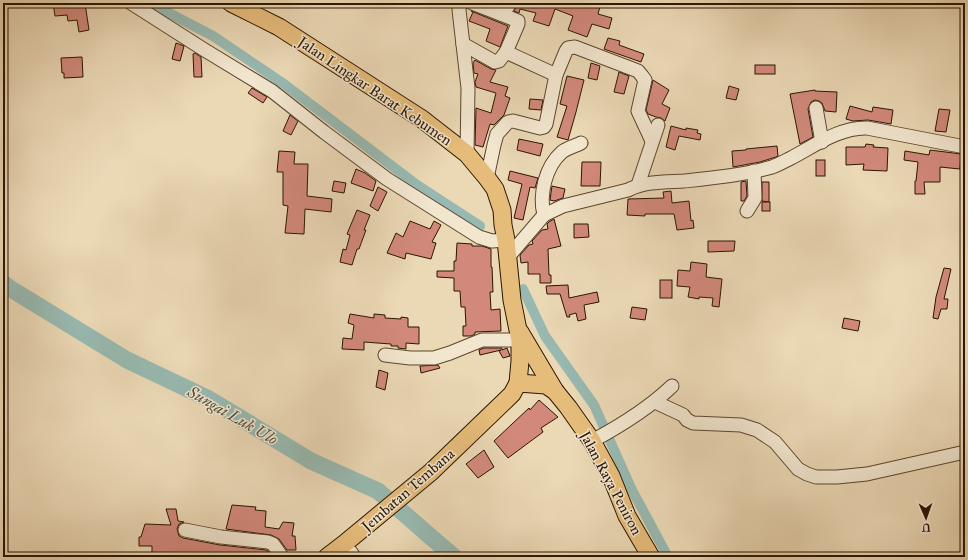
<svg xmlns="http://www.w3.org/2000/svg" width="968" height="560" font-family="'IM FELL Great Primer',serif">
	<rect width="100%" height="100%" fill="#ebd8b5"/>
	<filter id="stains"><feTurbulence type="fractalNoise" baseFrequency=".005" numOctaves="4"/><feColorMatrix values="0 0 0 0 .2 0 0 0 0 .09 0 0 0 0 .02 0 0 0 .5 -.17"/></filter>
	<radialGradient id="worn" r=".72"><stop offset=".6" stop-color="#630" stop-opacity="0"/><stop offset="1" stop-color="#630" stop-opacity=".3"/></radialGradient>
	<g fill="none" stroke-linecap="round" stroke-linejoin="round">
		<g stroke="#98b9b1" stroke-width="10">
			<path d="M150,3l63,33 71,48 133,101 63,41"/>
			<path d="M523,289l22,47 49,69 38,85 36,67"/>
		</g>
		<path stroke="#98b9b1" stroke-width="17" d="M3,283l8,6 116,71 82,39 102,62 67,30 76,66"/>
	</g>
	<g fill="#d2897b" stroke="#2b1600">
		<path d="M53,3h32l4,27 -10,2 -2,-12 -9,1 -1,-6 -12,1z"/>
		<path d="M518,3h83l-3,11 14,4 -3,11 -17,-5 -5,13 -19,-7 5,-14 -18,-7 -6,17 -16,-5 3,-8 -16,-4 -1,4 -5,-2z"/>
		<path d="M471,11l37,15 -8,21 -14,-6 4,-12 -21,-8 4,-9z"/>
		<path d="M608,38l12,3 -1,4 25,9 -3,8 -37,-13z"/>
		<path d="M176,43l8,3 -4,15 -8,-2z"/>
		<path d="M195,53l6,4 1,20h-8l-1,-23z"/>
		<path d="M82,57l1,20 -19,1v-5h-2l-1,-15z"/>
		<path d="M475,60l16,9 5,1 -6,12 18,5 -3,9 5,2 -6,17 -10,10 -4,-1 -7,23 -8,-2 1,-37 15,5 5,-20 -20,-6 -1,-5 3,-8 -4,-1 -1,-10z"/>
		<path d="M591,63l9,3 -3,14 -9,-2z"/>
		<rect x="755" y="65" width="20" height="9"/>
		<path d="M619,72l10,4 -5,18 -10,-2z"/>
		<path d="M567,76l17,4 -8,32 -8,28 -11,-3 10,-31 -7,-2z"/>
		<path d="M653,80l16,10 -7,14 8,4 -5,13 -4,-3 -5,-1 -8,-3 -2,-4z"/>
		<path d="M729,86l10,3 -3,11 -10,-2z"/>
		<path d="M252,88l15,9 -4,6 -15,-10z"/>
		<path d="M815,90v1l22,1 -1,20 -11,-1 -3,-8 -3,-2 -4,-1 -4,2 -3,7 5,28 -13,7 -10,-50z"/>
		<path d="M530,99l13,1 -2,10 -12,-1z"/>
		<path d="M850,106l22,6 1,-5 20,3 -2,14 -23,-4 -15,1 -7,-2z"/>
		<path d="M939,109l11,1 -4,22 -11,-1z"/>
		<path d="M290,115l8,6 -7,14 -8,-4z"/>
		<path d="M671,126l15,4v-2l12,2 -1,3 4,1 -1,6 -21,-4 -4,14 -9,-3z"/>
		<path d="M519,139l24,5 -3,12 -23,-6z"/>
		<path d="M866,144l8,1 -1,2 15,1 -1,23 -24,-1 1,-6 -18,1v-18h19z"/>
		<path d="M777,146l1,10 -2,1 -16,5 -27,5 -1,-16 14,-1v-1z"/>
		<path d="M930,150l31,4 -1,15 -20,-2v15h-16l1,12h-10v-13h1l2,-19 -14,-2 1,-9 24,4z"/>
		<path d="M279,151l16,1 -1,12h14l-1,32 25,3 -1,13 -26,-3 -1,25 -19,-1 3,-27 -5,-1v-33h-6z"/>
		<rect x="816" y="160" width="9" height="16"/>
		<path d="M582,162h19l-1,24h-19z"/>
		<path d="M356,169l9,4 11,8 -3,10 -22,-8z"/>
		<path d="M510,171l28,7 -3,10 -5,-1 -7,33 -9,-2 8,-34 -14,-4z"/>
		<path d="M334,181l12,2 -2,10 -12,-2z"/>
		<path d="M746,181l1,15 -3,5h-3v-19z"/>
		<path d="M762,182h7v20l-7,-1z"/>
		<path d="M552,186l13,3 -2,9 -9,3 -4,-1z"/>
		<path d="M378,187l9,5 -9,19 -8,-5z"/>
		<path d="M671,191l1,12 17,-2 2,20 2,-1 1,8 -17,2 -3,-16h-29v2l-18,-1 1,-16 36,-1 -1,-6z"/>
		<rect x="762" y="202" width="8" height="9"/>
		<path d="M357,210l13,5 -6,15h2l-7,19h-2l-5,16 -12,-3 3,-13 3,1 4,-15 -3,-1z"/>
		<path d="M554,219l7,27 -13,3 1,26h2v8h-11v-9h-12v-12l-7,1 -1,-8 9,-10 4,-1 -1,-3 10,-11 6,-1 -1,-5 2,-2z"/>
		<path d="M410,221l20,8 4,-8 7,4 -9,17 4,1 -5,16 -25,-6 -1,6 -18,-6 9,-20 7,4z"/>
		<path d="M574,224h14l1,13 -15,1z"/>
		<path d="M708,241h27l-1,10 -26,1z"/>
		<path d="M457,243l15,1v2h10l9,3v18h1l1,25h-3l1,18 9,-1 1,22 -26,1v2l-4,2h-8v-10h3l-1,-19h-4l-1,-16h-6v-13l-17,-1v-6h17v-10h2z"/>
		<path d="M691,262l16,2 -1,13 16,2 -3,28 -7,-1 1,-8 -14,-1v2l-11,-2 2,-10 -13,-1 1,-16 12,1z"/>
		<path d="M944,268l7,1 -7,30h4l-1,10h-6l-3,10 -5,-1 3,-21z"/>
		<rect x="660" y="280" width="12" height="18"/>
		<path d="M568,285l1,13 28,-6 2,10 -15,3 2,14 -8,2 -2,-8 -7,2 1,2h-3l-7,-23h-13l-1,-8z"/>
		<path d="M632,307l15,2 -2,11 -15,-2z"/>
		<path d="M350,314l24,4v-4l11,1v3l16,1v-2l7,1v9h11v17l-13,-1v6l-8,-1v-2h-7v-2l-27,-2v8l-22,-1 1,-11 9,1 2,-14 -6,-2z"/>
		<path d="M844,318l16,3 -2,10 -16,-3z"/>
		<path d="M484,348h18v2l5,-2 3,8 -7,2 -4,-7 2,-1 -21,5 -1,-5z"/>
		<path d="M438,365l2,3 -19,5 -1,-7z"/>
		<path d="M379,370l9,3 -3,17 -9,-3z"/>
		<path d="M539,400l19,17 -17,11 2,4 -35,26 -14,-17 35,-33 1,2z"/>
		<path d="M484,450l10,17 -16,11 -12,-14z"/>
		<path d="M232,505l24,2 -1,3 11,1 -1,16 14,2 4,-7 11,1 -2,13h3l1,14h-9l-8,-11 -8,-4 -45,-6z"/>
		<path d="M166,509h10l2,12 6,1 -5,2 -2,5 2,7 4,2 37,7 46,5 2,1 2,6 -66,-1v1h-52v-11h-13v-9h2l4,-13 26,1z"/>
	</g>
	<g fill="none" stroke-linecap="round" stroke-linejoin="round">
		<defs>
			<g id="minor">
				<path d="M131,3l72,46 69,42 52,41 63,47 92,58 13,4 14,-1"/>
				<path d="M460,3l-1,7 9,78 -1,66"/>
				<path d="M472,3l46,18v3l-12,28 50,23"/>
				<path d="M503,14l7,-11"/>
				<path d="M463,44l32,18 4,-1 7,-9"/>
				<path d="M816,108l6,34"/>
				<path d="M487,178l7,-33 3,-11 11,-12 5,-1 27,7 4,-1 2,-3 10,-49 10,-24 2,-3 7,-1 63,24 4,5 3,4 -7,31 14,30"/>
				<path d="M638,185l20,-60"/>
				<path d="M747,211l8,-13 -1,-27"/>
				<path d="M544,215c-5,-20 1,-48 18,-63 5,-4 13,-6 19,-9"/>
				<path d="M508,257l36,-42 19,-9 65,-16c17,-9 38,-8 56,-9 29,-3 60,-6 88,-14 6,-2 13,-6 19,-9 23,-12 49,-31 76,-30l98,19"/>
				<path d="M385,355l25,3h24l16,-5 32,-13h38"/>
				<path d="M655,402l28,13 4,5 6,3 48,2 16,5 18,12 23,27 9,5 9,3h21l30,-3 98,-22"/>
				<path d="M592,441c30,-16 56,-32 80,-55"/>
				<path d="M185,530l36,7 47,5 5,2 9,13"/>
				<path d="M351,552l3,5"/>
			</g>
			<g id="major">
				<path d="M231,3l48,24 143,92 45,35 20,24 8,11 7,21 1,15 3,15 6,60 8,40v21l-2,22 -6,11 -81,78 -87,72 -17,13"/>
				<path d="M520,332l35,59 13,16 24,34 19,35 16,40 24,41"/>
				<path d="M518,383l28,2 9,6"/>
			</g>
		</defs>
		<use href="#minor" stroke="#5b462d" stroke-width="15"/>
		<use href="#major" stroke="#2b1600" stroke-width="19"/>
		<use href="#minor" stroke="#f2e6cf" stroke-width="13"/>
		<use href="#major" stroke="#e6bc7a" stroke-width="17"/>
	</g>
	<g text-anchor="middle" stroke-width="3" stroke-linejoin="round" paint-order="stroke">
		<g font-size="15" fill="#2b1600" stroke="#f2e6cf">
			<text transform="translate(375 91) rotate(34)" y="5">Jalan Lingkar Barat Kebumen</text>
			<text transform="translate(611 483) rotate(62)" y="5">Jalan Raya Peniron</text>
			<text transform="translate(408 490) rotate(-41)" y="5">Jembatan Tembana</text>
		</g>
		<g font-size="16" font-style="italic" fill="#514f3e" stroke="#f2e6cf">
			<text transform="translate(233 415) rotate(30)" y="6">Sungai Luk Ulo</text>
		</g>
	</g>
	<rect width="968" height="560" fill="none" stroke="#ebd8b5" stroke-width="16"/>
	<rect x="4" y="4" width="960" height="552" fill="none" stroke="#2b1600" stroke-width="2"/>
	<rect x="8" y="8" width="952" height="544" fill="none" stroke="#2b1600"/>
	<g transform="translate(926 518) rotate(178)" stroke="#f2e6cf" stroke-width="3" paint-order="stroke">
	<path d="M0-3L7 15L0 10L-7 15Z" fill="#2b1600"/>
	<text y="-6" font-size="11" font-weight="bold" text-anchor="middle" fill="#2b1600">U</text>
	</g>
	<rect width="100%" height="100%" filter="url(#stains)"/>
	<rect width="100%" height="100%" fill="url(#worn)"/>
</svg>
